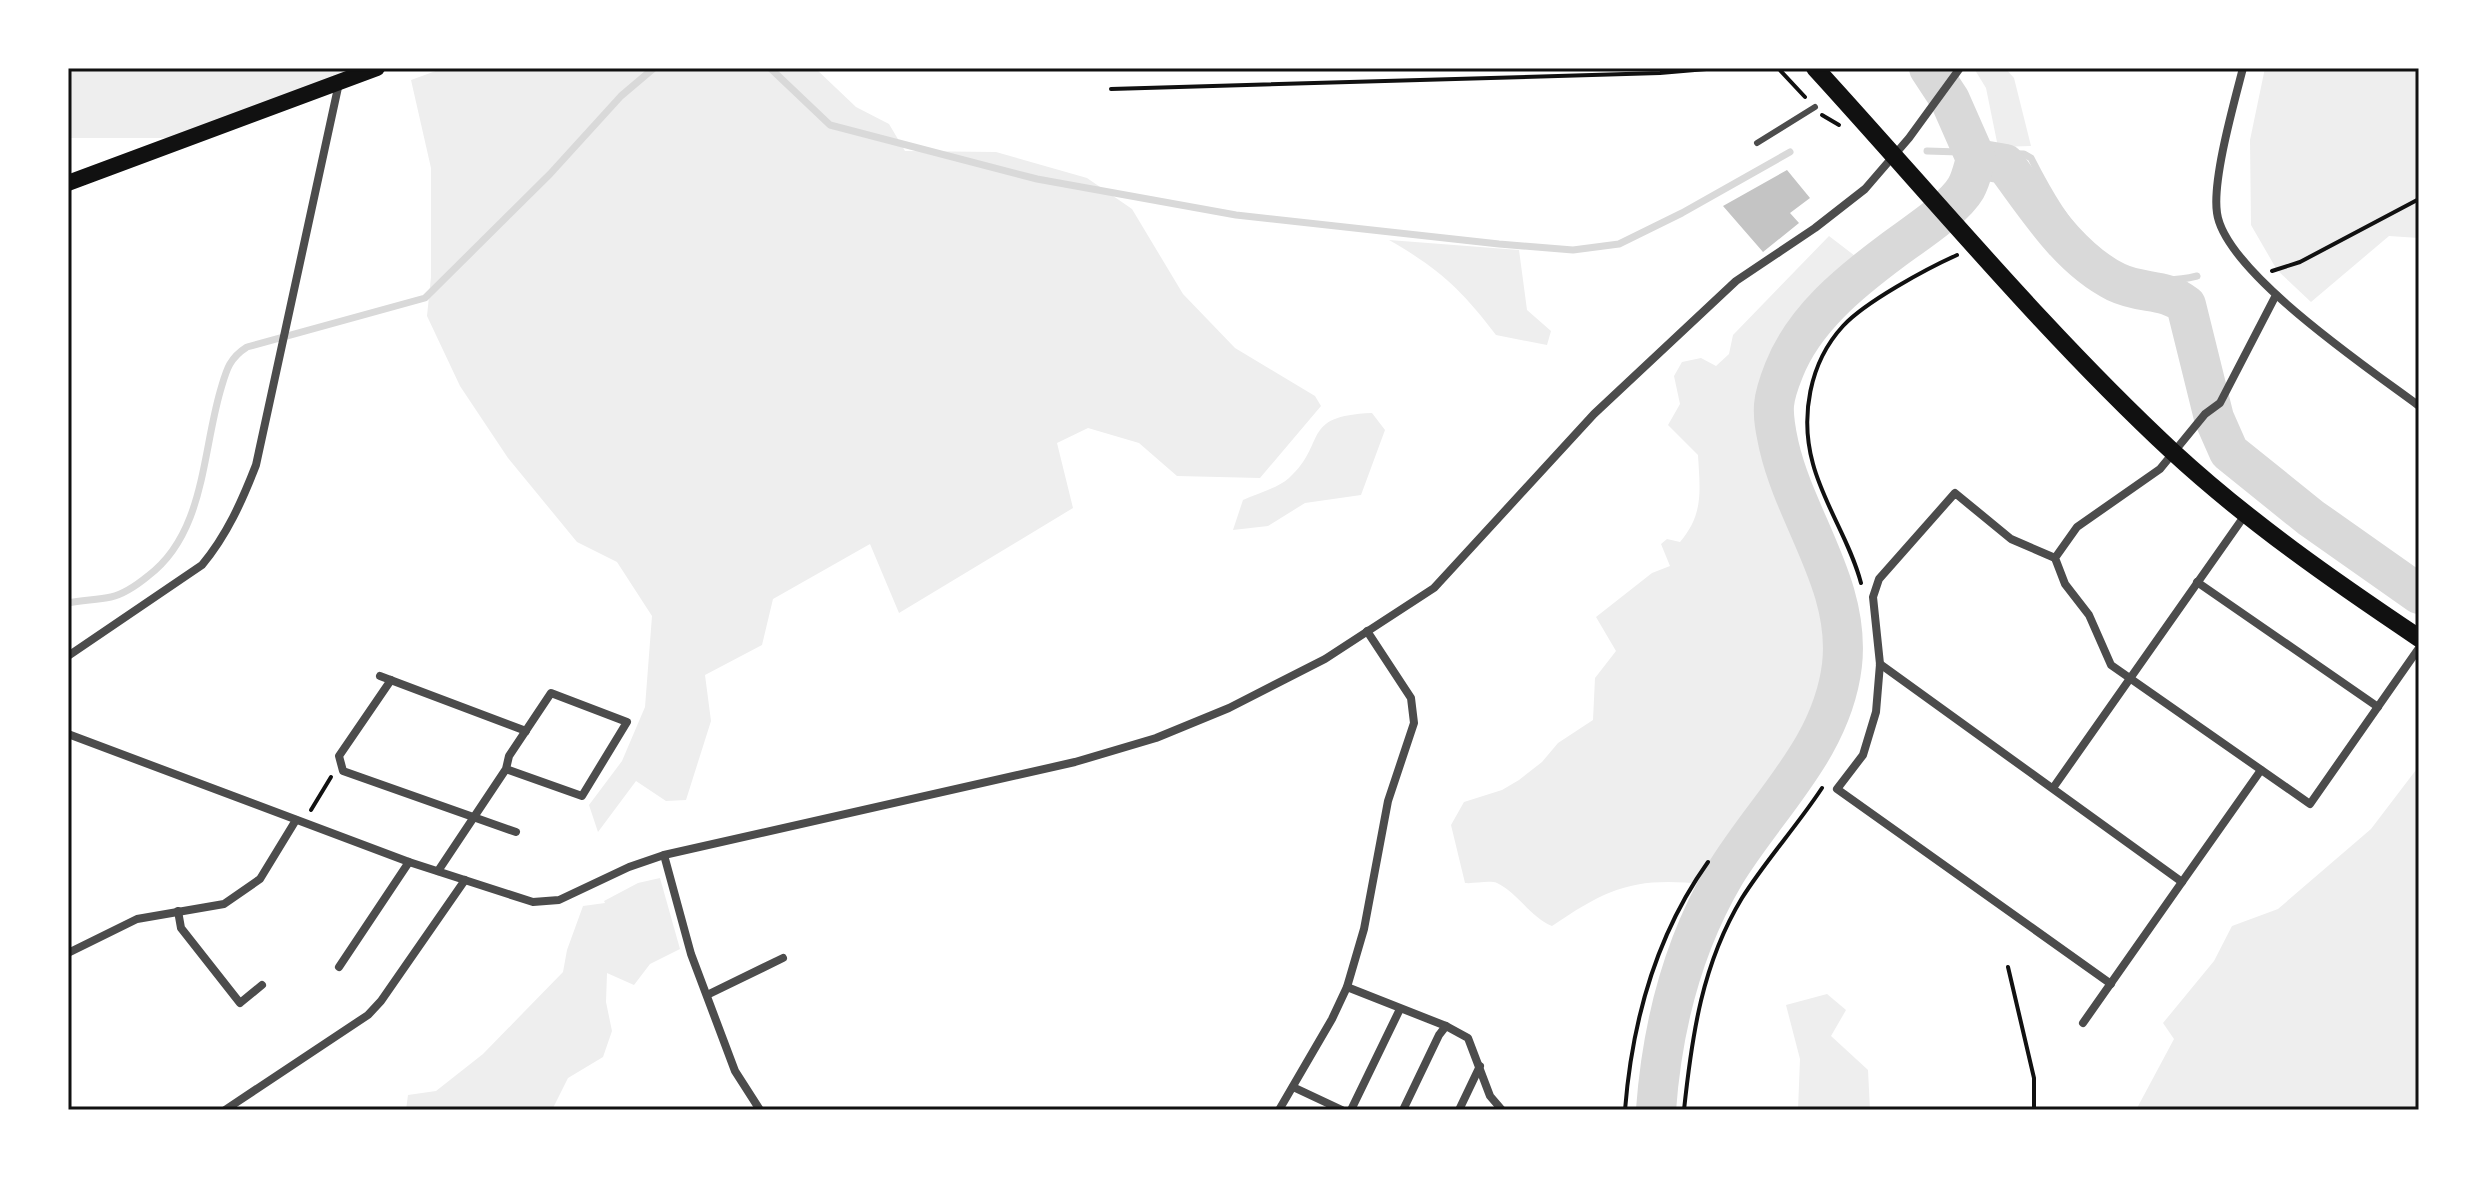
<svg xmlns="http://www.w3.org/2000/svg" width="2487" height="1178" font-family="Figtree,sans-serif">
	<rect width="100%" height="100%" fill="#fff"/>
	<g fill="#eee">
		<path d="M68,68h296l-187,70h-109z"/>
		<path d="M444,68h371l41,39 33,17 16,27 91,1 91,26 45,31 51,85 52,54 80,48 6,10 -61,72 -83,-2 -38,-33 -51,-15 -31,15 16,65 -174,105 -29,-69 -97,55 -11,46 -57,30 6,46 -25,79 -20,1 -30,-20 -38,51 -9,-27 33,-44 23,-54 7,-91 -35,-54 -40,-20 -69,-84 -48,-72 -33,-70 4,-39v-109l-20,-88z"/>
		<path d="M1976,68h29l9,10 17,68 -33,1 -12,-59 -11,-18z"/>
		<path d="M2265,68h154v170l-30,-2 -78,66 -34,-32 -26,-45 -1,-85z"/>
		<path d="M1829,236l30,23 -63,59 -28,67 -2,38 5,40 7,29 37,73 11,32 10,67 -6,33 -8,26 -20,34 -66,79 -32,48c-69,-7 -95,3 -152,42 -22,-9 -34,-33 -55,-43 -8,-3 -23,1 -32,0l-14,-58 13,-23 38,-12 17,-10 23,-18 16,-19 35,-23 2,-42 21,-27 -20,-34 56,-44 18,-7 -9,-22 6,-5 13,3c24,-28 20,-52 18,-87l-30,-30 12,-21 -6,-28 8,-14 19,-4 15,8 13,-12 4,-19z"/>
		<path d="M1389,240l130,10 8,60 24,21 -4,14 -51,-10c-34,-45 -58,-67 -107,-95z"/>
		<path d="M1372,413l13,17 -24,65 -56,8 -37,23 -35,4 10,-30c15,-7 35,-12 46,-22 39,-35 10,-62 83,-65z"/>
		<path d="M2419,766v344h-283l38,-71 -11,-16 51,-62 18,-35 46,-17 93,-80z"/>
		<path d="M660,878l20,71 -30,15 -16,21 -27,-12 -1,29 6,29 -9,26 -35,21 -16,32h-146l2,-15 28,-4 47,-37 80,-82 4,-22 16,-44 22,-3 -1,-2 34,-18z"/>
		<path d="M1827,994l19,16 -15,26 37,34 2,40h-72l2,-51 -14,-54z"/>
	</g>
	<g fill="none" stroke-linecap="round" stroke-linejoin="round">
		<g stroke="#d9d9d9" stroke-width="7">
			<path d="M770,68l60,57 207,54 199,36 263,29 74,6 46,-6 63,-31 108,-61"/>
			<path d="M1927,151l97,3 7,4c34,67 80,140 166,118"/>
			<path d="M68,603c14,-3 29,-3 43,-6 13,-3 26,-12 37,-21 56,-42 54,-121 72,-184 6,-20 8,-33 27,-45l178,-49 125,-124 71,-78 33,-28"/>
		</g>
		<g stroke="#d9d9d9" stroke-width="40">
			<path d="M1976,159l29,5c31,41 63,94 111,118 27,13 47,5 70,23l28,113 15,34 82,66 108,76"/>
			<path d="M1656,1110c6,-82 27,-165 69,-236 42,-69 107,-125 117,-209 9,-79 -46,-145 -63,-219 -3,-14 -6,-27 -5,-41 1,-12 6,-25 10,-35 20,-51 66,-88 109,-120 20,-15 61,-41 73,-62 5,-9 7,-19 10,-29l-26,-59 -21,-32"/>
		</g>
	</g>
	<path fill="#c4c4c4" d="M1787,170l23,28 -20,15 9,10 -36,29 -40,-46z"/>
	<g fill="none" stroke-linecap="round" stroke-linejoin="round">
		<g stroke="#111" stroke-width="4">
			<path d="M1778,68l27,29"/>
			<path d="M1111,89l549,-16 58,-5"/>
			<path d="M1822,115l17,10"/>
			<path d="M2272,271l28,-9 119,-63"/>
			<path d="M1861,583c-11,-42 -37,-78 -48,-119 -13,-47 -4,-101 30,-138 22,-24 83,-57 114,-71"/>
			<path d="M311,810l20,-33"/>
			<path d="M2008,967l26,111v32"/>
			<path d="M1625,1110c7,-88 31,-175 83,-248"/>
			<path d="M1684,1110c8,-75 18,-146 58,-212 24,-38 55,-72 80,-110"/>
		</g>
		<path stroke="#4c4c4c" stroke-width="6" d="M1757,143l58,-36"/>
		<g stroke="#4c4c4c" stroke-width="8">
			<path d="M2243,68c-9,35 -31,112 -26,145 8,59 154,157 202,193"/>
			<path d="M2276,295l-56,108 -15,11 -45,55 -83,58 -22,31 10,26 24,31 22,50 199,139 109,-156"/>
			<path d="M2055,558l-44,-19 -56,-46 -76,86 -6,18 7,67 -4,48 -13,43 -26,34 274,195"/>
			<path d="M2197,582l181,125"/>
			<path d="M68,656l134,-91c25,-30 40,-64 54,-100l83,-382"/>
			<path d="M1880,664l302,218 79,-112"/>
			<path d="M380,676l146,55"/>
			<path d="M391,680l-52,76 4,15 173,61"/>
			<path d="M68,734l341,128 124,40 26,-2 70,-33 35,-12 411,-93 81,-24 73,-30 96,-49 109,-71 160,-174 142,-133 79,-53 50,-39 44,-51 51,-70"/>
			<path d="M2053,788l192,-273"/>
			<path d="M664,855l27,99 44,117 25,39"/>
			<path d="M438,871l68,-102 3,-13 42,-63 76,29 -45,74 -76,-27"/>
			<path d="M178,911l3,17 59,75 22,-18"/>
			<path d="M68,953l69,-34 87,-15 36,-25 36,-59"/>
			<path d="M339,967l70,-105"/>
			<path d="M1347,987l99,39 22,12 22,58 12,14"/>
			<path d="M707,995l76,-37"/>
			<path d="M2083,1023l99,-141"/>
			<path d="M1293,1087l49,23"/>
			<path d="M225,1110l143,-95 13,-14 84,-121"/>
			<path d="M1279,1110l53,-91 15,-32 17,-58 24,-128 26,-78 -3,-25 -44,-67"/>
			<path d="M1351,1110l49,-101"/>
			<path d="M1403,1110l36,-75 7,-9"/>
			<path d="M1459,1110l21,-44"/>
		</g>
		<path stroke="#111" stroke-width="16" d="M68,183l309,-115"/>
		<path stroke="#111" stroke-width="18" d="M1815,68c118,129 230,265 358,384 76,70 161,129 246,186"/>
	</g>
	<rect width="2487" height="1178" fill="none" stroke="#ffffff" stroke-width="140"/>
	<rect x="70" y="70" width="2347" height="1038" fill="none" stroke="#111" stroke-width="3"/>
</svg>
